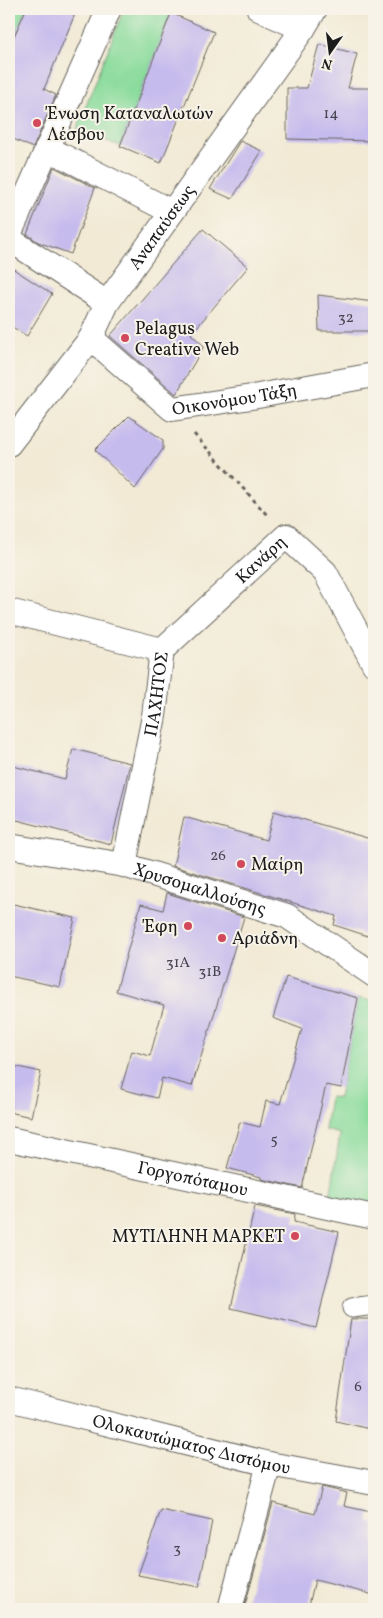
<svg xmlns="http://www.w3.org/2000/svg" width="383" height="1618" font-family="Vollkorn,serif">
	<rect width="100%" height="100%" fill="#f7f3e8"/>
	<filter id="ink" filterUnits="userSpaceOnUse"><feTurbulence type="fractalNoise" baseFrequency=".02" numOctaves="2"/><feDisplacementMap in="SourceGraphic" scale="10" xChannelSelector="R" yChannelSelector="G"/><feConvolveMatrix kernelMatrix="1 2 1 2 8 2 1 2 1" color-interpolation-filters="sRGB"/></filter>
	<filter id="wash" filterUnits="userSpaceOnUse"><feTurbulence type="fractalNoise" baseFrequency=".0096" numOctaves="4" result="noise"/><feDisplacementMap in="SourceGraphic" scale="20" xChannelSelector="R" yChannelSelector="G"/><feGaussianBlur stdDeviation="1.12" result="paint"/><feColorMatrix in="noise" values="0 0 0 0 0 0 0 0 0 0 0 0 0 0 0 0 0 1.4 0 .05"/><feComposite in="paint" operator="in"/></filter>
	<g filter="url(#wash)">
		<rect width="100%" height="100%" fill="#f2ead5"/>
		<g fill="#89db9b" stroke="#527c5c">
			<path d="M9,9h17l-17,39z"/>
			<path d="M124,9h36l11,4 -51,133 -43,-17z"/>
			<path d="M358,998l16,3v206l-44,-9 10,-64 -15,-4 5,-33 9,1z"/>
		</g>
		<g id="blocks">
			<g fill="#c6bbed">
				<path d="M26,9h51l-33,80 12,6 -23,53 -24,-11v-89z"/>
				<path d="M171,13l43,19 -53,131 -41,-17z"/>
				<path d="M319,44l38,10 -9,34h26v53l-87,-2v-51h20z"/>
				<path d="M240,141l22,10 -30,48 -22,-10z"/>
				<path d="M54,167l41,21 -24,66 -33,-12 -11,-8z"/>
				<path d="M203,229l45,38 -57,67 13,12 -28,48 -66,-58z"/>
				<path d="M9,266l43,28 -25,42 -18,-11z"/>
				<path d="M318,295l56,7v29h-55z"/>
				<path d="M129,416l34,24v9l-28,40 -40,-39z"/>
				<path d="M73,749l57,14 -19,81 -102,-26v-53l56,14z"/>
				<path d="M274,811l100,29v98l-40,-13 2,-9 -163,-50 11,-49 82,23z"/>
				<path d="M167,893l77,24 -52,169 -30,-8 -5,20 -36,-9 11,-38 18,5 14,-51 -48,-14 25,-87 22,6z"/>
				<path d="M9,903l66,15 -15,69 -51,-11z"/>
				<path d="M286,977l72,21 -17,90 -15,-3 -24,103 -41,-9v-2l-34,-9 13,-46 20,5 6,-26 14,3 22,-75 -29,-11z"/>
				<path d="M9,1065l32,7 -10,45 -22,-5z"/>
				<path d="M255,1206l40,8 -1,8 45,10 -23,96 -85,-20z"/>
				<path d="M351,1319h23v111l-38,-9z"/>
				<path d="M322,1487l25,6 -3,13 27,6 -3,9 6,2v72l-59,-15 -7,29h-64l29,-106 42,11z"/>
				<path d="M161,1510l51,11 -13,66 -61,-12z"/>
			</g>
		</g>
	</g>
	<g filter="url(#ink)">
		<use href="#blocks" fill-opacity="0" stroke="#67645d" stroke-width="1"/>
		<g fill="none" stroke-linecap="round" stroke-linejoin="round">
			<defs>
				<path id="pedestrian" d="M352,1308l22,-3"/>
				<g id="minor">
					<path d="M259,9l44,20"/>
					<path d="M47,148l125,64"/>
					<path d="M9,235l100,-226"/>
					<path d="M9,239l98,64"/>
					<path id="s1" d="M91,338l81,71 86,-13 116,-21"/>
					<path id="s2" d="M9,444l82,-106 16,-35 196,-274 12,-20"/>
					<path d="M9,611l153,39"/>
					<path id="s3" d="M162,650l124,-114 39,36 49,92"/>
					<path id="s4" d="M9,846l115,19 163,51 87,59"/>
					<path id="s5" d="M124,865l30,-149 8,-66"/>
					<path id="s6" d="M9,1139l365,78"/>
					<path id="s7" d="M9,1399l260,65 105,19"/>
					<path d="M230,1609l39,-145"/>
				</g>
			</defs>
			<use href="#pedestrian" stroke="#67645d" stroke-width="21"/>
			<use href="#minor" stroke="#67645d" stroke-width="26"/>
			<path stroke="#67645d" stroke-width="3" stroke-dasharray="4 4" stroke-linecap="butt" d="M194,434l75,83"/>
			<use href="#pedestrian" stroke="#fff" stroke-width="19"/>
			<use href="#minor" stroke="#fff" stroke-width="24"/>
		</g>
	</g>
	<g fill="#d1495b" stroke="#f7f3e8" stroke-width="2">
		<circle cx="37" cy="123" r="5"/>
		<circle cx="125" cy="338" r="5"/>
		<circle cx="241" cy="864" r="5"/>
		<circle cx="188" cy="926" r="5"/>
		<circle cx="222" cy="938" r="5"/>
		<circle cx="295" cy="1236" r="5"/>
	</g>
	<g text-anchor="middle" stroke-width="4" stroke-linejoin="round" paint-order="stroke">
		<g font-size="15" fill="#464450">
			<text x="331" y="118">14</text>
			<text x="346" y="322">32</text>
			<text x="218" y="860">26</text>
			<text x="178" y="967">31Α</text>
			<text x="210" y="976">31Β</text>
			<text x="274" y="1144">5</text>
			<text x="358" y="1391">6</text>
			<text x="177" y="1553">3</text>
		</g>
		<g font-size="18" fill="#1c1c1c" stroke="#f7f3e8" text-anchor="start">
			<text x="47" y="119">Ένωση Καταναλωτών<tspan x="47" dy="21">Λέσβου</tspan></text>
			<text x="135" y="334">Pelagus<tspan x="135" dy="21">Creative Web</tspan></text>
			<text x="251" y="870">Μαίρη</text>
			<text x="178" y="932" text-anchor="end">Έφη</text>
			<text x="232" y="944">Αριάδνη</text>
			<text x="285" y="1242" text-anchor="end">ΜΥΤΙΛΗΝΗ ΜΑΡΚΕΤ</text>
		</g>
		<g font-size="18" fill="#1c1c1c" stroke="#f7f3e8">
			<text dy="6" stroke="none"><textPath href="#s2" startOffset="266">Αναπαύσεως</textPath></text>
			<text dy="6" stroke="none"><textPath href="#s1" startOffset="171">Οικονόμου Τάξη</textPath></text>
			<text dy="6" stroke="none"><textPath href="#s3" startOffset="134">Κανάρη</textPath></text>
			<text dy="6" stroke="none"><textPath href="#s5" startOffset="174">ΠΑΧΗΤΟΣ</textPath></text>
			<text dy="6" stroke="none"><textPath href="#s4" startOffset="196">Χρυσομαλλούσης</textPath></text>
			<text dy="6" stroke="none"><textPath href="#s6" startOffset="188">Γοργοπόταμου</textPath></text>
			<text dy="6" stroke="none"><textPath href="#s7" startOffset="188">Ολοκαυτώματος Διστόμου</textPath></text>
		</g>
	</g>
	<rect width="383" height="1618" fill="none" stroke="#f7f3e8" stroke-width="30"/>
	<g transform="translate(330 52) rotate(194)" stroke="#f7f3e8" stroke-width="4" paint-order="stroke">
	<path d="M0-4L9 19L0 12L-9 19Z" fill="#1c1c1c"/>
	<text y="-8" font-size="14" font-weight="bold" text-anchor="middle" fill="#1c1c1c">N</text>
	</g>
</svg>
